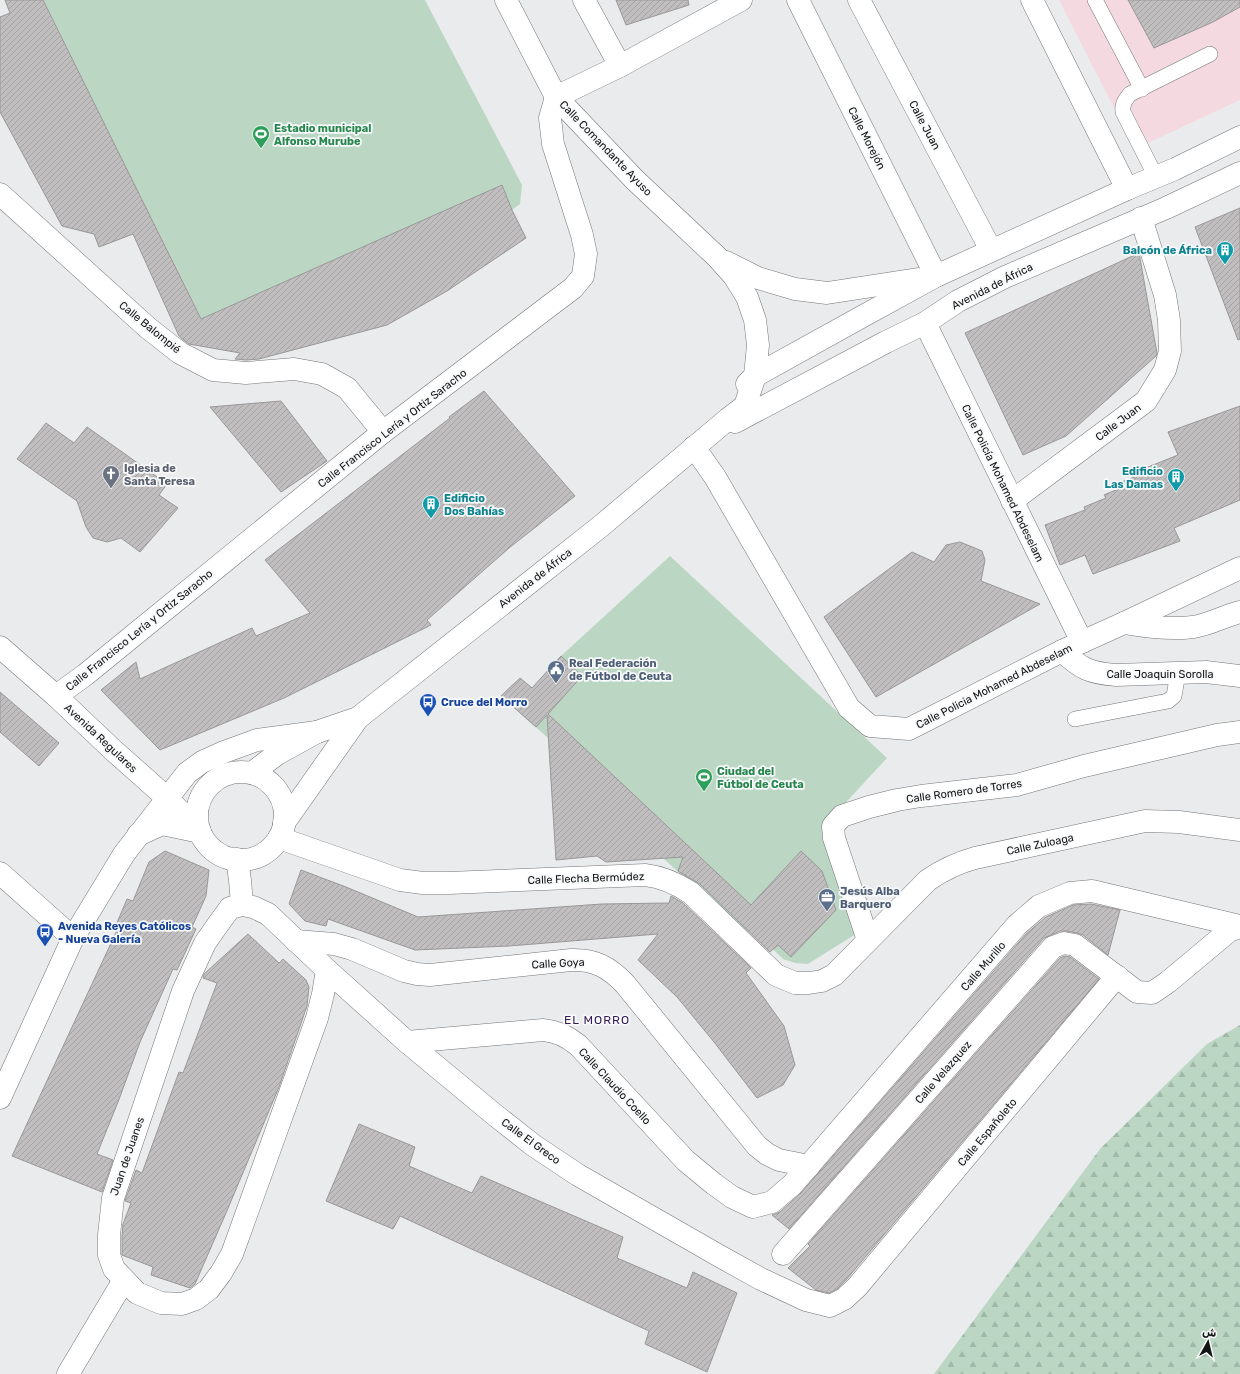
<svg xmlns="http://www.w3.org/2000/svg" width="1240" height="1374" font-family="Rubik,'Noto Naskh Arabic',sans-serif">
	<defs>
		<pattern id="forest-firs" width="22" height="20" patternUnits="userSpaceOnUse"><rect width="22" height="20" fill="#bbd7c4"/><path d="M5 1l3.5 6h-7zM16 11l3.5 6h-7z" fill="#a0b8a8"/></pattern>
		<pattern id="building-hatch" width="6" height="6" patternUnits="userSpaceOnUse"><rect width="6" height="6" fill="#c1bebf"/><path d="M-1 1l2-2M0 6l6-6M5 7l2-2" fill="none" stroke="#a5a2a3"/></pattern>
	</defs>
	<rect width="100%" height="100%" fill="#e9ebed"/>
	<path fill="#f4dae0" d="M1059,0h181v100l-105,49z"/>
	<path fill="url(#forest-firs)" d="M1240,1025v349h-306l166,-225 107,-105z"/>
	<g fill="#bbd7c4">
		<path d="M5,0h420l97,185 -2,19 -147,111 -132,38 -59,-11 -49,-108 -34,13 -5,-13 -32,-8 -62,-114v-95l10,-4z"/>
		<path d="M670,556l217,202 -62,67 34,107 -51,32 -13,-1 -12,-4 -31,-30 -6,6 -83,-77 -57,4 -10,-6 -40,4 -8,-122 -47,-42 19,-18 12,10 29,-32z"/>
	</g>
	<g fill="url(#building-hatch)" stroke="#9a9798">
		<path d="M5,0h38l158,319 301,-134 10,25 14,28 -79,53 -60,34 -128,34 -13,1 -11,-1 5,-6 -51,-9 -10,-8 -46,-102 -34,13 -5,-13 -32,-8 -62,-114v-95l10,-4z"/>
		<path d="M616,0h72l1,5 -63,20z"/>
		<path d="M1128,0h112v7l-27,15 -59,26z"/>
		<path d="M1240,208v131l-2,1 -43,-113z"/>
		<path d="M1139,253l18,100 -1,3 -90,80 -43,19 -58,-122z"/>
		<path d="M484,391l91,105 -66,52 -82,72 4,5 -147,73 -124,52 -59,-60 35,-28 4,17 112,-51 4,8 54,-23 -45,-53 185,-142 -1,-1z"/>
		<path d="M281,401l46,60 -46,31 -71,-85z"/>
		<path d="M1240,406v94l-66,28 6,13 -87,33 -8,-19 -25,10 -15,-40 40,-15 -1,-3 22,-9 -2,-3 14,-6 -2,-5 24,-9 -2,-4 40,-16 -10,-23z"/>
		<path d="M46,423l28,20 13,-16 80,57 -8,11 19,13 -38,44 -19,-14 -14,4 -14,-4 -7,-11 -9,-26 -60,-42z"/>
		<path d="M960,542l22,9 3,9 -4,21 59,23 -164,93 -52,-80 88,-65 22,10 12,-17z"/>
		<path d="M561,656l21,20 -34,38 203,191 50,-54 21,20 14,39 -45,47 -13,-12 -8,7 -70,-68 -22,-13 5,-14 -77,5 -9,-6 -41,4 -9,-145 -11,12 -35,-31 19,-18 12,10z"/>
		<path d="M0,692l59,51 -20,23 -39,-34z"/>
		<path d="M165,851l44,19 -3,26 -14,31 4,2 -19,41 -4,-1 -33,73 -22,60 -21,52 16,6 -11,32 -90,-36 107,-230 -3,-1 11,-26 6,2 16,-39z"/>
		<path d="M301,870l45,17 72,30 184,-13 67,-1 2,-7 12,7 68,65 -5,5 38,53 11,39 -12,20 -26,13 -43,-56 -37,-45 -39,-37 20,-26 -149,12 -94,4 -87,-31 -2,7 -21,-5 -16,-17z"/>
		<path d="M1091,904l29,6 -12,45 -25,-20 -6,-2 -11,-2h-6l-16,7 -255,291 -17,-14 8,-3 21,-19 225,-259 20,-17 27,-12z"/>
		<path d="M248,934l31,29 4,-4 23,21 3,7 -2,19 -28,81 -53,126 -31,71 -5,4 -39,-13 2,-8 -31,-12v-19l1,-12 8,-21 -6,-2 11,-31 6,3 37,-101 4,1 34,-90 -14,-5 1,-4z"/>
		<path d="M1065,956l5,1 29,22 -253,301 -9,9 -8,4 -13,-3 -28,-22 22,-22 -2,-2 252,-286z"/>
		<path d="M359,1124l56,23 -6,19 63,27 9,-17 142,61 -6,21 70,30 6,-16 44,21 -30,79 -62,-28 4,-13 -249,-115 -7,13 -67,-28z"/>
	</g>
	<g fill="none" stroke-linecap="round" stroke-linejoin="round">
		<defs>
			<g id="lane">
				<path d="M1095,0l47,89"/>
				<path d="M1156,177l-33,-65c-1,-8 2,-12 7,-18l80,-40"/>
				<path d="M1075,719l93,-18 6,-5 4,-23"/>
			</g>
			<g id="street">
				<path d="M584,0l36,66"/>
				<path d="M798,0l138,276"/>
				<path d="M859,0l132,250"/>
				<path d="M1032,0l95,189"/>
				<path d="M0,194l148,134 32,25 33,17 33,3 48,-4 28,5 25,14 36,44"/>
				<path d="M925,323l157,319"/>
				<path d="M694,447l21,30 134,231 21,18 39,3 153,-78 62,-28 116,-55"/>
				<path d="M1012,501l134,-100 19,-31 5,-19 -1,-31 -4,-25 -24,-77"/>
				<path d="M1124,623c23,4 46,7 69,4 16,-2 31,-11 47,-15"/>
				<path d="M1062,651c19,18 28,22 54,24l90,-3 34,4"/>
				<path d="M56,696l29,-21 298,-243 190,-144 10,-12 3,-22 -4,-19 -29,-91 -3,-26 6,-21 64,-31 121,-66"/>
				<path d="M279,838l121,42 23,3h26l196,-8c18,2 31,8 46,18l85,82 19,8h14l13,-2 12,-6 94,-95c16,-11 29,-17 47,-22l170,-37 34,1 61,8"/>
				<path d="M237,859l3,21 2,25"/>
				<path d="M0,873l73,65"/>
				<path d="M868,940l-34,-102 -1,-12 9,-10 27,-9 28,-7 24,-4 96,-11 67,-19 133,-31 23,-3"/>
				<path d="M296,941l38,3 18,5 52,22 13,3 13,1 141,-15c23,-1 38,7 54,24l132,162 10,8 12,6 30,6"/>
				<path d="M327,970l-4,24 -6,24 -85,236 -11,19 -12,16 -13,10 -14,5 -21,-1 -24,-10 -23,-24 -5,-14v-20l4,-37 70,-207 22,-48 14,-20 11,-15 12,-3 11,2 15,7 59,56 80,72 88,73 38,30 45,30 145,83 38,21 45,21 24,6 14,-7 13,-12 260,-311"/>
				<path d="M407,1042l136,-12c14,1 24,6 35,15l108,116 28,23 18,13 21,10 19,-5 20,-17 225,-260 22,-19 31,-13 22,-2 148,35"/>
				<path d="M783,1254l270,-307 11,-4 11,2 62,47 15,1 16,-11 61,-51 11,-4"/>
				<path d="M68,1374l56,-94"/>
			</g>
			<g id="secondary">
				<path d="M726,262l32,16 37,11 32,4 91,-14"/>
				<path d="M747,384l8,-8 110,-61 71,-39 191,-87 48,-20 65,-32"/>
				<path d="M735,422l151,-80 39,-19 33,-22 47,-24 161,-69 74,-35"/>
				<path d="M0,647l56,49 57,54 54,48 33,34"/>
				<circle cx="241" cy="816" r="44"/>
				<path d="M252,773l25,-19 40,-22 41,-14"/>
				<path d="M284,823l74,-105 243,-192 127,-107 17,-13 10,-30 3,-31 -3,-25 -8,-23 -13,-21 -17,-19 -82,-77 -79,-83 -50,-97"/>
				<path d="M138,835l24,-11 38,8"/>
				<path d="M0,1098l73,-160 51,-84 63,-81 15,-11 22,-10 33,-12 60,-8"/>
			</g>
		</defs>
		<use href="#lane" stroke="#757678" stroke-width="16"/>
		<use href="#street" stroke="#757678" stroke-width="23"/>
		<use href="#secondary" stroke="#757678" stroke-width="23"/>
		<use href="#lane" stroke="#fff" stroke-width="15"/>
		<use href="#street" stroke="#fff" stroke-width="22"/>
		<use href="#secondary" stroke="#fff" stroke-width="22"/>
	</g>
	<defs>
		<symbol id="stadium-pin" viewBox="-11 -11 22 30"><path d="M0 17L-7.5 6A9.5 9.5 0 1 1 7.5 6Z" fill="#2e9e5b" stroke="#f7f9fa"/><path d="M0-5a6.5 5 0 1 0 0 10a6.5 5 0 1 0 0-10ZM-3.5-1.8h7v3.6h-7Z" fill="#fff"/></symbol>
		<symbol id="building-pin" viewBox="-11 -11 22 30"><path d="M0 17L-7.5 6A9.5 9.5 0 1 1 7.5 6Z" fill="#0f9aa8" stroke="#f7f9fa"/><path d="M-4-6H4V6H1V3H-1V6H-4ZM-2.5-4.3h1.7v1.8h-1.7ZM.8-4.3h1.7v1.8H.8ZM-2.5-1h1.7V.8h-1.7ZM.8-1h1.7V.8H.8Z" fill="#fff"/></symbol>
		<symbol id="church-pin" viewBox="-11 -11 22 30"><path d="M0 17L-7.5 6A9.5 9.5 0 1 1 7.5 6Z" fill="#6b7280" stroke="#f7f9fa"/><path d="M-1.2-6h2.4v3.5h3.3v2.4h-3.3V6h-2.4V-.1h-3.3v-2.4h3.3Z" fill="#fff"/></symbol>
		<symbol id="civic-pin" viewBox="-11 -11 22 30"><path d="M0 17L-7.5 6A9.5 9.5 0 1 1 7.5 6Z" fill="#5c6f8a" stroke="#f7f9fa"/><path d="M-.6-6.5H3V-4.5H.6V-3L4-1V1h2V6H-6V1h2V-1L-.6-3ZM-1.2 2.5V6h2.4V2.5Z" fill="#fff"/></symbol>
		<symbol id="bus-pin" viewBox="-11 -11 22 30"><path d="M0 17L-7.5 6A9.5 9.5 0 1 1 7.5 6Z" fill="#1a4fb4" stroke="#f7f9fa"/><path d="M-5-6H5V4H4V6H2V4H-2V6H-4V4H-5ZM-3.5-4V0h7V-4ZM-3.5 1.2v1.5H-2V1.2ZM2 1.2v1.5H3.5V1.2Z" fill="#fff"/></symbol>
		<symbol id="office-pin" viewBox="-11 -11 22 30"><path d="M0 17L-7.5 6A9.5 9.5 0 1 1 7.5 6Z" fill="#5c6f8a" stroke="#f7f9fa"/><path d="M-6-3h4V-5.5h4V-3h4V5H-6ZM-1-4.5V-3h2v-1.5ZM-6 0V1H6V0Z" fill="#fff"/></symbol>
	</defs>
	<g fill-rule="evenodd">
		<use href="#stadium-pin" x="251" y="124" width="20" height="27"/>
		<use href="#building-pin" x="1215" y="240" width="20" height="27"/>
		<use href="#church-pin" x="101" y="464" width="20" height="27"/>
		<use href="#building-pin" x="1166" y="467" width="20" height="27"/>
		<use href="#building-pin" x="421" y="494" width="20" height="27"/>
		<use href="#civic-pin" x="546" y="659" width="20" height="27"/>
		<use href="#bus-pin" x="418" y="692" width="20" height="27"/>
		<use href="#stadium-pin" x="694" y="767" width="20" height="27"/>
		<use href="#office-pin" x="817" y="887" width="20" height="27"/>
		<use href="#bus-pin" x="35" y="922" width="20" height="27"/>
	</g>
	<g text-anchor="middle" stroke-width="3.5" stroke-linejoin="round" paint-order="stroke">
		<g font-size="11" fill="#131414" stroke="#f7f9fa">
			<text transform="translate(925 125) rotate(62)" y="4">Calle Juan</text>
			<text transform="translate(867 138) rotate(63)" y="4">Calle Morejón</text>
			<text transform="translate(606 148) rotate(46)" y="4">Calle Comandante Ayuso</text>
			<text transform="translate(992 286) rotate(-27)" y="4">Avenida de África</text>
			<text transform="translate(150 327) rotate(39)" y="4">Calle Balompié</text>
			<text transform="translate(1118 422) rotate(-37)" y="4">Calle Juan</text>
			<text transform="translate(392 428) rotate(-38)" y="4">Calle Francisco Lería y Ortiz Saracho</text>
			<text transform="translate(1003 483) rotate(64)" y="4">Calle Policía Mohamed Abdeselam</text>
			<text transform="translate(535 578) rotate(-38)" y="4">Avenida de África</text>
			<text transform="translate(139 630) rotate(-39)" y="4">Calle Francisco Lería y Ortiz Saracho</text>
			<text x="1160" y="678">Calle Joaquin Sorolla</text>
			<text transform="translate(994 686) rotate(-27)" y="4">Calle Policia Mohamed Abdeselam</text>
			<text transform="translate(101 738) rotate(43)" y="4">Avenida Regulares</text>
			<text transform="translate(964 791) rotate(-8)" y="4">Calle Romero de Torres</text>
			<text transform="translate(1040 844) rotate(-12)" y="4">Calle Zuloaga</text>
			<text transform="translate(586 878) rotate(-2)" y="4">Calle Flecha Bermúdez</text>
			<text transform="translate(558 963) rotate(-3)" y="4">Calle Goya</text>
			<text transform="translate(983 966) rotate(-49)" y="4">Calle Murillo</text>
			<text transform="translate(943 1072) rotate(-49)" y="4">Calle Velazquez</text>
			<text transform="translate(615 1086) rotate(47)" y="4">Calle Claudio Coello</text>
			<text transform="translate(987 1132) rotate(-50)" y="4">Calle Españoleto</text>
			<text transform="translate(531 1141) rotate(36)" y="4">Calle El Greco</text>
			<text transform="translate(127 1156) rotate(-71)" y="4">Juan de Juanes</text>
		</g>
		<g font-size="11" font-weight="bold" fill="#27864d" stroke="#f7f9fa" text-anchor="start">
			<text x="274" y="132">Estadio municipal<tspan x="274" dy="13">Alfonso Murube</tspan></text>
			<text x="717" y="775">Ciudad del<tspan x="717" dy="13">Fútbol de Ceuta</tspan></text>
		</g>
		<g font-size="11" font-weight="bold" fill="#0d838f" stroke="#f7f9fa" text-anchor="end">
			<text x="1212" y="254">Balcón de África</text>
			<text x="1163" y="475">Edificio<tspan x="1163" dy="13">Las Damas</tspan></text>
			<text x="444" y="502" text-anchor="start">Edificio<tspan x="444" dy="13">Dos Bahías</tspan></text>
		</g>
		<g font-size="11" font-weight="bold" fill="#5b616d" stroke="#f7f9fa" text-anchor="start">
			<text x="124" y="472">Iglesia de<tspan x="124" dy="13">Santa Teresa</tspan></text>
		</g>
		<g font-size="11" font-weight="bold" fill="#4e5e75" stroke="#f7f9fa" text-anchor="start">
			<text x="569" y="667">Real Federación<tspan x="569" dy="13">de Fútbol de Ceuta</tspan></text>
			<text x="840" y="895">Jesús Alba<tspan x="840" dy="13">Barquero</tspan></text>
		</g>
		<g font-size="11" font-weight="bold" fill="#164399" stroke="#f7f9fa" text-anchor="start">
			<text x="441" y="706">Cruce del Morro</text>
			<text x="58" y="930">Avenida Reyes Católicos<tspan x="58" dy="13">- Nueva Galería</tspan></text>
		</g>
		<g font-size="12" letter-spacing="1" fill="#371c55" stroke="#f7f9fa">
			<text x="597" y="1024">EL MORRO</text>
		</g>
	</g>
	<g transform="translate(1208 1342) rotate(8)" stroke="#f7f9fa" stroke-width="3" paint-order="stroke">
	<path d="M0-3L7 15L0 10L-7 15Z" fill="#131414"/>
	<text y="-6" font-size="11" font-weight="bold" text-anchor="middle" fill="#131414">ش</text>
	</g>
</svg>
